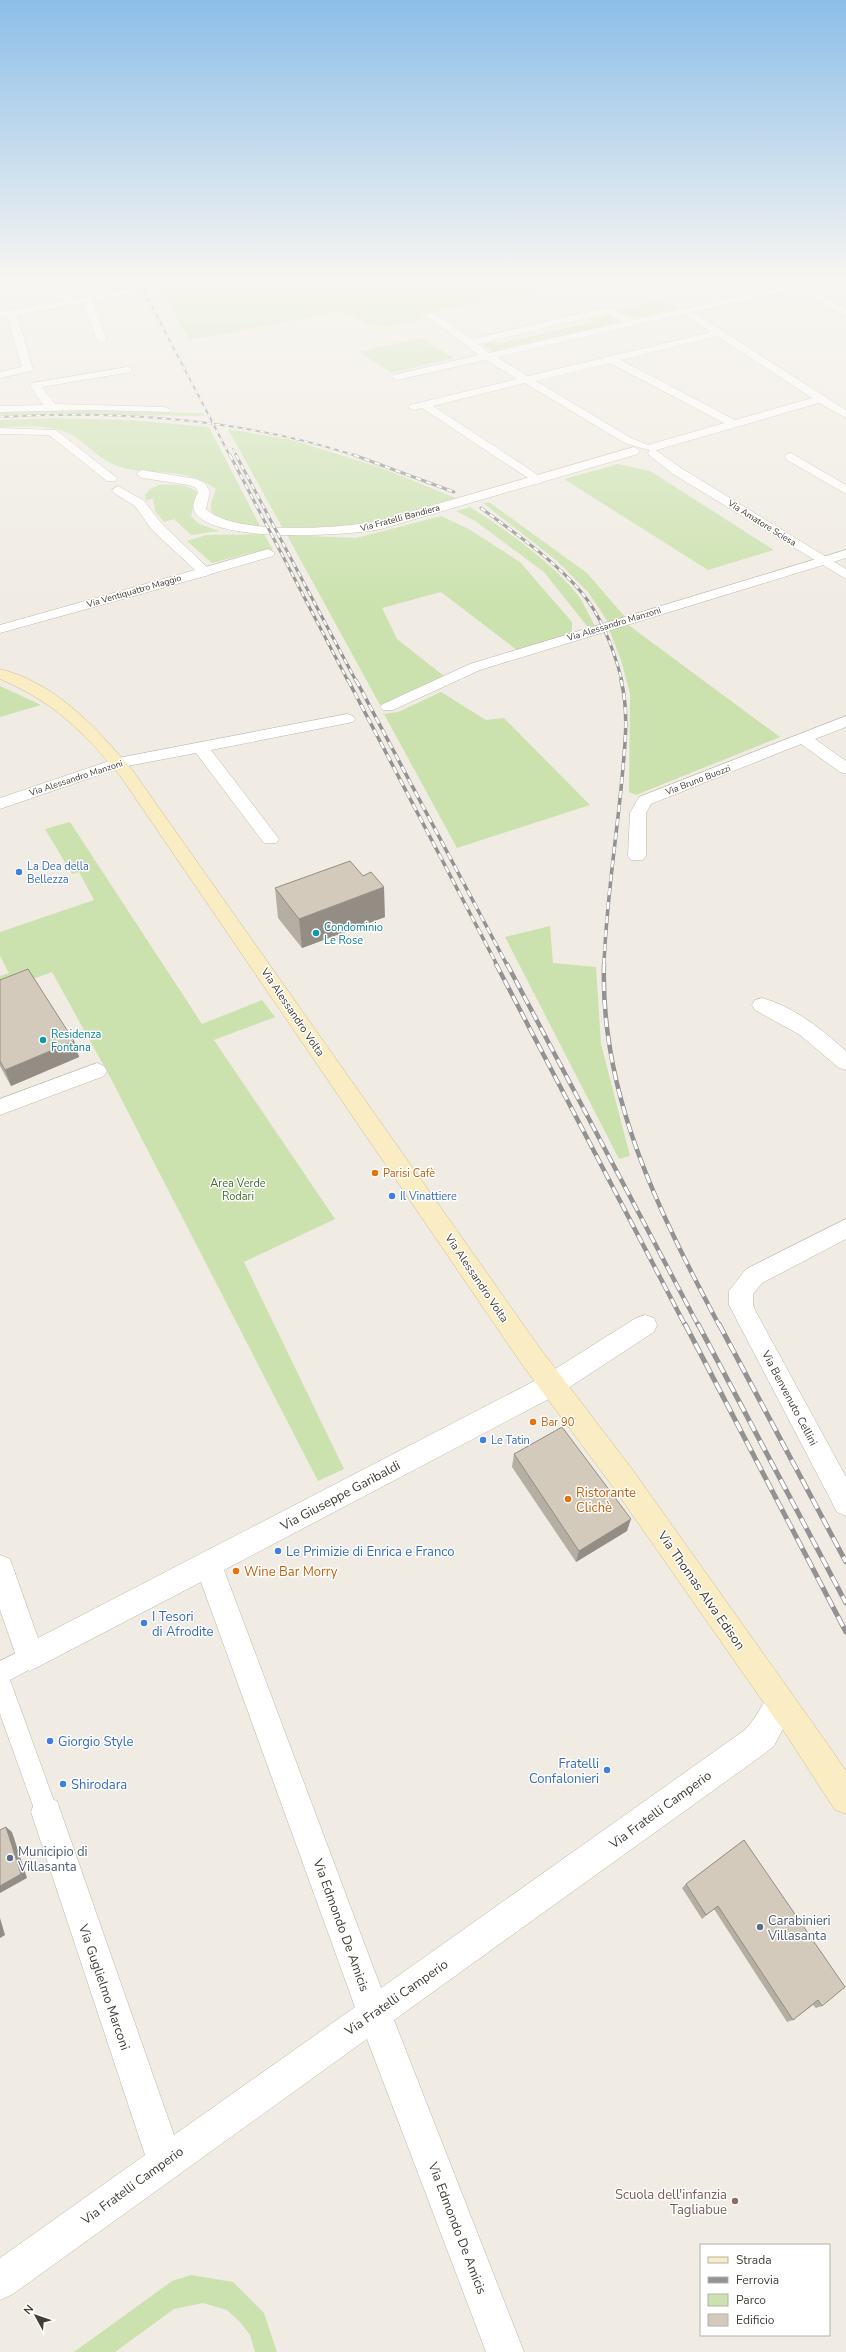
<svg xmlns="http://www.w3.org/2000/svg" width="846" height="2352" font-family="'Nunito Sans',sans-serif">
	<rect width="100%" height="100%" fill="#f0ece3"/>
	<g fill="#cbe2ae">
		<path d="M152,278h442l-174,37 5,4 -40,8 -17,-3 -25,-13 -153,29z"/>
		<path d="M658,300l19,9 -43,9 -18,-8z"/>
		<path d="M607,315l14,7 -129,29 -10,-7 12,-3 5,3 93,-22 -4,-3z"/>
		<path d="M420,338l34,20 -62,15 -33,-21z"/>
		<path d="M64,410l135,3h4l1,3 -149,-2 -55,2v-4z"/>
		<path d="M51,418l80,2 78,7 51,99c-16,-1 -38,-2 -49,-15v-8l5,-14c-33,-24 -62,-12 -96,-22 -16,-5 -30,-19 -43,-29 -20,-14 -53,-12 -77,-10v-8z"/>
		<path d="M228,429l64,11 87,27 77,31 -79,23 -34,6h-61z"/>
		<path d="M618,464l32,7 124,79 -66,20 -144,-91z"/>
		<path d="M159,485c14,0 27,-2 38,7l-6,24 8,8 20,7 -28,4 -17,-16 -10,3 -9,-11 -2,-13 -7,3 -1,-6 5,-6z"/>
		<path d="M489,502l98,71 38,44 -17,5 -20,-30 -31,-31 -74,-58z"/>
		<path d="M470,507c35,22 81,55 107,87 7,9 12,22 18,32h-8l-43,-54 -69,-51 -19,-10z"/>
		<path d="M441,516l28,13 51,33 52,60v10l-54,19 -77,-59 -59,16 15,31 47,37 -64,29 -93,-170 69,3z"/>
		<path d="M264,534l9,16 -13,4 -3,-3 -45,12 -25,-22 19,-6z"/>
		<path d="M627,624l153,113 -144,58 -7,-3 1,-98 -9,-34 -12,-31z"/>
		<path d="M0,686l41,19 -41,12z"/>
		<path d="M441,692l45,28 18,-2 86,87 -133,43 -73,-134 14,-2z"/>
		<path d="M70,822l132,202 60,-24 13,17 -61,23 121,179 -91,43 100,207 -26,12 -208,-404 -58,-105 -52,19v-15l9,-3 -9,-17v-24l94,-32 -15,-28 -7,2 -27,-45z"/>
		<path d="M550,926l3,37 43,4 5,77 29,112 -11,3 -114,-222z"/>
		<path d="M191,2275l42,7 31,31 13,39h-22l-5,-17 -10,-13 -13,-12 -24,-7 -29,6 -59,43h-41l98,-71z"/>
	</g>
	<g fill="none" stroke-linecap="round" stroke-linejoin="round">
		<defs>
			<path id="pedestrian" d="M30,1646l8,3 3,8 -3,8 -28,15 48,132 -4,8 -8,4 -8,-4 -38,-106v-53z"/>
			<g id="minor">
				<path d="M39,278h9l26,21 51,-10 5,3 -5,3 -32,6 14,39 -5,3 -5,-3 -14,-37 -66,12 16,54 -1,2 -32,7v-6l22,-5 -15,-50 -7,1v-6l64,-12z"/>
				<path d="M822,278h16l-33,9 41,22v7l-51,-27 -102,23 153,98v8l-27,-15 -166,48c-9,-3 -19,-4 -30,-9l-98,-59 -92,23 108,71 2,3 -2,3 -4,1 -115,-76 -8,2 -6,-3 2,-2 107,-26 -31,-19 -89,20 -5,-3 1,-2 86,-20 -50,-38 -1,-2 5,-3 39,27 136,-32 26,13zM607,313l16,9 -134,31 -11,-9zM683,314l28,18 -183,44 -31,-19zM717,336l95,62 -77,22 -114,-60zM610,363l114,60 -76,22 -17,-7 -95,-57z"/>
				<path d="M127,367l4,1v4l-89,15 13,17 110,3 6,3 -2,2 -76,-2 -93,2v-6l43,-1 -13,-19 2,-3z"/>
				<path d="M791,453l55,32v9l-59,-34 -2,-3 2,-3z"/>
				<path d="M268,549l7,4 -2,3 -69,20 -7,-4 2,-3z"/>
				<path d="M846,550v8l-366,112 -87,40h-10l-3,-3 3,-3 87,-40z"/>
				<path d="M347,714l6,2 2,3 -2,3 -142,28 65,85 3,4 -3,4h-12l-68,-90 -74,14 -122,42v-11l118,-40z"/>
				<path d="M846,716v11l-31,12 31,22v13l-6,-2 -39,-28 -150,60 -5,9v43l-3,4h-12l-3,-4 2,-43 9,-16z"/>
				<path d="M762,998c32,9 60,31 84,53v19l-7,-2 -39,-33 -45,-25 -3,-5 3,-5z"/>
				<path d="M97,1063l7,3 3,5 -3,5 -104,39v-16z"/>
				<path d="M846,1219v20l-84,44 -9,11v11l3,7 90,165v39l-9,-4 -108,-207v-14l17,-22z"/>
				<path d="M645,1315l9,3 3,7 -3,7 -92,60 -338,178 157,418 361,-256c18,-14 19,-36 39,-44l10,5 5,10 -22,43 -10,8 -370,266 130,332h-38l-119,-313 -354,255 -13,6v-42l145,-103 -114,-343 4,-11 11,-4 11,4 117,334 181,-128 -154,-425 -171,89 -10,-4 -20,-57v-55l10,4 28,79 506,-262 92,-58z"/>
			</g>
			<g id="tertiary">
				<path d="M0,428l56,2 61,48 -2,3h-8l-58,-46 -49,-1z"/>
				<path d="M634,447l6,4 -2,3 -257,75c-31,7 -175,15 -187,-19 -2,-6 2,-13 4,-18l-2,-4 -7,-3 -47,-7 -6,-4 6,-4 54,9 9,4 5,9 -4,17c29,27 130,19 169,13z"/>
				<path d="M654,449l27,19 165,101v10l-173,-105 -23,-18 -2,-3 2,-3z"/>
				<path d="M118,486l25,14 19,24 47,45 2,3 -2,3 -209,58v-8l195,-55 -43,-40 -17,-24 -21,-13 -2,-3z"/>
			</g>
			<path id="secondary" d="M0,669c56,14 97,59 133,102l406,576 93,122 192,270 22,32v43l-11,-4 -48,-74 -174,-249 -92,-124 -400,-586c-38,-46 -66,-74 -121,-98z"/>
		</defs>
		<use href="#pedestrian" stroke="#bdb6aa" stroke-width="1"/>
		<use href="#minor" stroke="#bdb6aa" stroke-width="1"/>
		<use href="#tertiary" stroke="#bdb6aa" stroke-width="1"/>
		<use href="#secondary" stroke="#cdbe96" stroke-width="1"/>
		<use href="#pedestrian" fill="#fff" fill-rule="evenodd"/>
		<use href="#minor" fill="#fff" fill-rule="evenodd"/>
		<use href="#tertiary" fill="#fff" fill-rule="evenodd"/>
		<use href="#secondary" fill="#faecc3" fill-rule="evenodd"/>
		<defs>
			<g id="rail-far4">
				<path d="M137,278l93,178"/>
				<path d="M0,417c119,-7 243,2 357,39"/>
				<path d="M233,449l4,7"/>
			</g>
			<g id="rail-far3">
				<path d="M230,455l118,226"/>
				<path d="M236,455l120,226"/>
				<path d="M354,455l100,37"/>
				<path d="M481,508c34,25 73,52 101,85 20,24 32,57 40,88"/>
			</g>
			<g id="rail-far2">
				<path d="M348,680l149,285"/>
				<path d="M356,680l151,285"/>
				<path d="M604,965c2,-59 11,-117 17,-176 3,-36 9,-73 0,-109"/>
			</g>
			<g id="rail-far1">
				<path d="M496,964l189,361"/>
				<path d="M507,964l191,361"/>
				<path d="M604,964c-4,131 55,248 115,361"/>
			</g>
			<g id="rail">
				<path d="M685,1324l161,308"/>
				<path d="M698,1324l148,279"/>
				<path d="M719,1324l127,238"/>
			</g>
		</defs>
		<use href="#rail-far4" stroke="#929292" stroke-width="2"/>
		<use href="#rail-far3" stroke="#929292" stroke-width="3"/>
		<use href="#rail-far2" stroke="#929292" stroke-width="3.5"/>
		<use href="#rail-far1" stroke="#929292" stroke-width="4.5"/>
		<use href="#rail" stroke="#929292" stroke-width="5"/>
		<use href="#rail-far4" stroke="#fff" stroke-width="1.5" stroke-dasharray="4.5" stroke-linecap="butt"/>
		<use href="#rail-far3" stroke="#fff" stroke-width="2" stroke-dasharray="5.5" stroke-linecap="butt"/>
		<use href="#rail-far2" stroke="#fff" stroke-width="2.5" stroke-dasharray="7" stroke-linecap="butt"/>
		<use href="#rail-far1" stroke="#fff" stroke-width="3" stroke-dasharray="9" stroke-linecap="butt"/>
		<use href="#rail" stroke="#fff" stroke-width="3.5" stroke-dasharray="11" stroke-linecap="butt"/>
	</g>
	<g fill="#b5aea2">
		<path d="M275,888l110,29 -83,31 -24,-30z"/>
		<path d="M0,980l74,61 5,16 -68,29 -11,-20z"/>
		<path d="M514,1454l113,77 -51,31 -64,-95z"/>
		<path d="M744,1840l78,166 -6,2 -3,-3 -20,15 -6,2 -73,-113 -12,10 -20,-31 4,-4z"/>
	</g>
	<g fill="#948d84">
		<path d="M384,887l1,30 -83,31 -3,-29z"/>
		<path d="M74,1041l5,16 -68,29 -6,-16z"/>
		<path d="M631,1519l-4,12 -51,31 3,-11z"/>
		<path d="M6,1827l6,5 15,46 -27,15v-7z"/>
		<path d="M0,1918l5,17 -5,3z"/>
	</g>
	<g fill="#d3cabc" stroke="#948d84">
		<path d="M350,861l13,15 8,-4 13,15 -85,32 -24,-31z"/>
		<path d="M28,969l46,72 -69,29 -5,-9v-81z"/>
		<path d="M562,1427l69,92 -52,32 -65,-97z"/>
		<path d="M6,1827l15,47 -21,12v-56z"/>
		<path d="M744,1840l101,147 -23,19 -4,-6 -25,20 -75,-114 -12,9 -20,-31z"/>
	</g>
	<linearGradient id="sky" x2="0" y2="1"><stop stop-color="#8cbee8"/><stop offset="0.46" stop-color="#f8f6f2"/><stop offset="1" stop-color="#f8f6f2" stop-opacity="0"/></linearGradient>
	<rect width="846" height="607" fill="url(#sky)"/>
	<g fill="#3f7fe0" stroke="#fff" stroke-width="1.5">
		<circle cx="19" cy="872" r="4"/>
		<circle cx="392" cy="1196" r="4"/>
		<circle cx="483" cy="1440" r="4"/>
		<circle cx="278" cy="1551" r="4"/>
		<circle cx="144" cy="1623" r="4"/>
		<circle cx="50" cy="1741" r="4"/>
		<circle cx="607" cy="1770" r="4"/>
		<circle cx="63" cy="1784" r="4"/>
	</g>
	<g fill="#0f9aa8" stroke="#fff" stroke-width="1.5">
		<circle cx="316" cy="933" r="4"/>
		<circle cx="43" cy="1040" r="4"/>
	</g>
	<g fill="#e8710a" stroke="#fff" stroke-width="1.5">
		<circle cx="375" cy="1173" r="4"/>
		<circle cx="533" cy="1422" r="4"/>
		<circle cx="568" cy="1499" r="4"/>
		<circle cx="236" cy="1571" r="4"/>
	</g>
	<g fill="#5c6f8a" stroke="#fff" stroke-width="1.5">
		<circle cx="10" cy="1858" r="4"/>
		<circle cx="760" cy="1927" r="4"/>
	</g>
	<circle fill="#8d6e63" stroke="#fff" stroke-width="1.5" cx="735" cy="2201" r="4"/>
	<g text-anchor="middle" stroke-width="3" stroke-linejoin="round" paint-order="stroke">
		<g font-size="9" fill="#413c34" stroke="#fff">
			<text transform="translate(400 518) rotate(-15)" y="3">Via Fratelli Bandiera</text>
			<text transform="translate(762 523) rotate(32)" y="3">Via Amatore Sciesa</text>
			<text transform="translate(134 591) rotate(-16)" y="3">Via Ventiquattro Maggio</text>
			<text transform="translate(614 624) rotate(-17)" y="3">Via Alessandro Manzoni</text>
			<text transform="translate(76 778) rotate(-18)" y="3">Via Alessandro Manzoni</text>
			<text transform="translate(698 780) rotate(-21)" y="3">Via Bruno Buozzi</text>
		</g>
		<g font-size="11" fill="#366cbe" stroke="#fff" text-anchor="start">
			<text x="27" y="870">La Dea della<tspan x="27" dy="13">Bellezza</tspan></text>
			<text x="400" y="1200">Il Vinattiere</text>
			<text x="491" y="1444">Le Tatin</text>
		</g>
		<g font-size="11" fill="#0d838f" stroke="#fff" text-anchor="start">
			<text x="324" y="931">Condominio<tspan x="324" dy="13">Le Rose</tspan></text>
			<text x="51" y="1038">Residenza<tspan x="51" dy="13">Fontana</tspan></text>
		</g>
		<g font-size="11" fill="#413c34" stroke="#fff">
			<text transform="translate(293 1012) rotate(56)" y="4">Via Alessandro Volta</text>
			<text transform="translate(477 1278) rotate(56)" y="4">Via Alessandro Volta</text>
			<text transform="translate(790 1398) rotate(62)" y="4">Via Benvenuto Cellini</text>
		</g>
		<g font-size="11" fill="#c56008" stroke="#fff" text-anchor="start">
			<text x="383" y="1177">Parisi Cafè</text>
			<text x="541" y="1426">Bar 90</text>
		</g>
		<g font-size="11" fill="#456d2d" stroke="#fff">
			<text x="238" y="1187">Area Verde<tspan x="238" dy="13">Rodari</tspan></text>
		</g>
		<g font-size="13" fill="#c56008" stroke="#fff" text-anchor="start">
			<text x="576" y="1497">Ristorante<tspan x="576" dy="15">Clichè</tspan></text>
			<text x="244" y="1576">Wine Bar Morry</text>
		</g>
		<g font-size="13" fill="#413c34" stroke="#fff">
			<text transform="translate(340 1495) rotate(-28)" y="5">Via Giuseppe Garibaldi</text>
			<text transform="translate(702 1590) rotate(55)" y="5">Via Thomas Alva Edison</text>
			<text transform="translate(660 1809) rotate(-36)" y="5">Via Fratelli Camperio</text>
			<text transform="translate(342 1925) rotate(70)" y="5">Via Edmondo De Amicis</text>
			<text transform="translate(105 1987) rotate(71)" y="5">Via Guglielmo Marconi</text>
			<text transform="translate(396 1997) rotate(-35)" y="5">Via Fratelli Camperio</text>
			<text transform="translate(132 2185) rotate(-36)" y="5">Via Fratelli Camperio</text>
			<text transform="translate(458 2228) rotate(69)" y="5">Via Edmondo De Amicis</text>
		</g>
		<g font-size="13" fill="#366cbe" stroke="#fff" text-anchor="start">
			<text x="286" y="1556">Le Primizie di Enrica e Franco</text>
			<text x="152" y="1621">I Tesori<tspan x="152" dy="15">di Afrodite</tspan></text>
			<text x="58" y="1746">Giorgio Style</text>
			<text x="599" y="1768" text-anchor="end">Fratelli<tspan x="599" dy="15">Confalonieri</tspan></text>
			<text x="71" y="1789">Shirodara</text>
		</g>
		<g font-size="13" fill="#4e5e75" stroke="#fff" text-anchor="start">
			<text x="18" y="1856">Municipio di<tspan x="18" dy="15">Villasanta</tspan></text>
			<text x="768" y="1925">Carabinieri<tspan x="768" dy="15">Villasanta</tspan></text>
		</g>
		<g font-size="13" fill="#785e54" stroke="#fff" text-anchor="end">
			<text x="727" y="2199">Scuola dell'infanzia<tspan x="727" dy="15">Tagliabue</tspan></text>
		</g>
	</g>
	<rect x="700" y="2244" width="130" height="92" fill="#ffffff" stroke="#b3b1ae"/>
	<rect x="708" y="2257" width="20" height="6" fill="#faecc3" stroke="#b3b1ae"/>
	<text x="736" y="2264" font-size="12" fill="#413c34">Strada</text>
	<rect x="708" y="2277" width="20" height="6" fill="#929292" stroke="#b3b1ae"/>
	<text x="736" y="2284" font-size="12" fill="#413c34">Ferrovia</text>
	<rect x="708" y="2294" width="20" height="12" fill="#cbe2ae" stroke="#b3b1ae"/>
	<text x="736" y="2304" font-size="12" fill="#413c34">Parco</text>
	<rect x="708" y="2314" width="20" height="12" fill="#d3cabc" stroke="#b3b1ae"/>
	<text x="736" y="2324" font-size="12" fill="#413c34">Edificio</text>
	<g transform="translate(36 2316) rotate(310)" stroke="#ffffff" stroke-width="3" paint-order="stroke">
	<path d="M0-3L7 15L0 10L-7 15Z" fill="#413c34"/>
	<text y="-6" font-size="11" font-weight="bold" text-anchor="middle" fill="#413c34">N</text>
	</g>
</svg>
